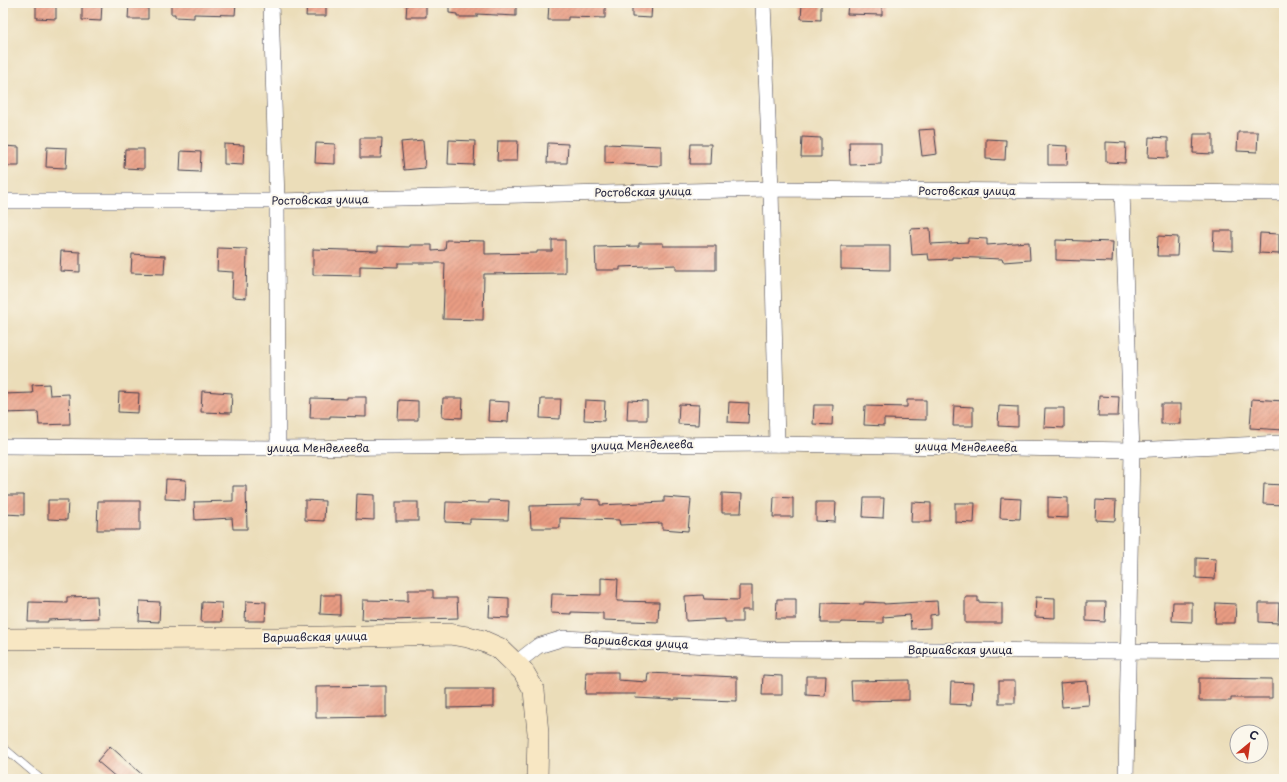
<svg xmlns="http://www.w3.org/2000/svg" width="1287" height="782" font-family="'Playpen Sans',sans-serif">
	<defs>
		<pattern id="building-hatch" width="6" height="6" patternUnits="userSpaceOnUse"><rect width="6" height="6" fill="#e99c83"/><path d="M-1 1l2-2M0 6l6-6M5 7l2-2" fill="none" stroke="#bc7f6c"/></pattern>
	</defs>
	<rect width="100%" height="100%" fill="#fbf7ec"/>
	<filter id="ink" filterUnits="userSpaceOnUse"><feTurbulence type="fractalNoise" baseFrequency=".025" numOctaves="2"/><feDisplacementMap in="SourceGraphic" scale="8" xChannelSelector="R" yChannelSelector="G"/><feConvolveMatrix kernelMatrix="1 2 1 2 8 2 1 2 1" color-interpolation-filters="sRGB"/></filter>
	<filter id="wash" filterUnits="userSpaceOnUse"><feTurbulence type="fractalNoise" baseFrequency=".012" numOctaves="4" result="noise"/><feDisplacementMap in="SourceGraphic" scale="16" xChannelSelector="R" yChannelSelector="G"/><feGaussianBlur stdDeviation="0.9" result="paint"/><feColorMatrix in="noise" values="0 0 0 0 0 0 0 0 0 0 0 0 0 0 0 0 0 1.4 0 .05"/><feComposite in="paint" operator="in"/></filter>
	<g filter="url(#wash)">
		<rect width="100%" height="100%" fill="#ebddb9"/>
		<g id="blocks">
			<g fill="url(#building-hatch)">
				<path d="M36,3h20v16l-20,-1z"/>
				<path d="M82,3h20l-1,18 -19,-1z"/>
				<path d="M129,3h19v16h-20z"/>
				<path d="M171,3h65l-1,12 -41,-1v4l-19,-1v-3h-4z"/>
				<path d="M307,3h19v13h-20z"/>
				<path d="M407,3h19v14h-20z"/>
				<path d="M449,3h67v13l-39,-2v3h-20v-3l-8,-1z"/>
				<path d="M549,3h56v15l-37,-1v3h-20z"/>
				<path d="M632,3h20l-1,15 -19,-1z"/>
				<path d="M802,3h19v17l-20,-1z"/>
				<path d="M848,3h34v12l-35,-1z"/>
				<path d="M934,129l3,25 -15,2 -3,-26z"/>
				<path d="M1238,132h20l-1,20 -20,-1z"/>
				<path d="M1194,134h19v20l-20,-1z"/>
				<path d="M802,137l19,1v19h-20z"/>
				<path d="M1149,137l19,1v20l-20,-1z"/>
				<path d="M360,138h22l-1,20h-21z"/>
				<path d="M986,139l20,1 -1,20 -19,-1z"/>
				<path d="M423,140l2,28 -21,2 -3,-28z"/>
				<path d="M449,140l26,1 -1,24 -26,-1z"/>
				<path d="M498,141h20l-1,20h-20z"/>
				<path d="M849,142h32v22l-31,1z"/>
				<path d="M1106,142l20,1 -1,20 -19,-1z"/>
				<path d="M316,143l19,1v20l-20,-1z"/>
				<path d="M548,143l20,1 -1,19h-20z"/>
				<path d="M224,144l20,1 -1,20 -19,-1z"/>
				<path d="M605,144l56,2v20l-56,-3z"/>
				<path d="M691,144h20l-1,20h-20z"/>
				<path d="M1048,145l20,1 -1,19h-19z"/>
				<path d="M3,146l16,1v19h-16z"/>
				<path d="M47,147l20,1 -1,20 -20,-1z"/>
				<path d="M125,149h19v20l-20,-1z"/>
				<path d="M181,151l20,1 -1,20 -20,-1z"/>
				<path d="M930,228l1,16 37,-2v-4l19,1v6l42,-3 1,18 -27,2 -1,-3 -50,-2v2l-23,1 -1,-6 -16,1 -2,-26z"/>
				<path d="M1214,231h19v20l-20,-1z"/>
				<path d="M1260,233l19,1v20l-20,-1z"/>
				<path d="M1158,236l20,1 -1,19h-20z"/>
				<path d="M446,240l39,1v13l52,-1v-2h15v-11h13v33l-81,1 -1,46 -40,-1 2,-56h-47v4l-38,-1v10l-47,-1v-26l65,2v-5l32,1v-2h22v6l13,-1z"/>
				<path d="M1056,240l57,2 -1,20 -56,-2z"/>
				<path d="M639,243h24v3h53v24h-40v-5l-56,2v3h-24l-1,-23 44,-1z"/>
				<path d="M841,246h49v24l-49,-1z"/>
				<path d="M218,248l29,1 -1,49 -14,-1 1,-25 -16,-1z"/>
				<path d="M61,251l19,1v20l-20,-1z"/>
				<path d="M132,254l33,2 -1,18 -33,-1z"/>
				<path d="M49,384l1,11 19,-1 1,30 -31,1 -1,-13 -35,1v-19l30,-1 -1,-8z"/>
				<path d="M202,391l30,2 -1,20 -30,-1z"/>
				<path d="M119,392l20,1 -1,20 -20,-1z"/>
				<path d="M1099,396l20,1 -1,19h-20z"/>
				<path d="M347,397h19v20l-36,-1v2h-20l1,-20 36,1z"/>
				<path d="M443,398h20l-1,20 -20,-1z"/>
				<path d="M541,399h20l-1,20 -20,-1z"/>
				<path d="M1252,399l32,2v29l-34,-2z"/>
				<path d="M399,400l19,1v19h-20z"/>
				<path d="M585,400l20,1 -1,20 -20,-1z"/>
				<path d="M628,400l19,1v19h-20z"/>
				<path d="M907,400h19v20l-42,-1v7l-20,-1 1,-19 42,1z"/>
				<path d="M489,401l20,1 -1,20 -20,-1z"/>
				<path d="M729,402l20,1 -1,20 -20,-1z"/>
				<path d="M679,404l20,1 -1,20 -20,-1z"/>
				<rect x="1161" y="404" width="20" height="20"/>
				<path d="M814,405h19l-1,20 -19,-1z"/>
				<path d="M954,406l19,1v19h-20z"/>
				<path d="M999,406l19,1v20l-20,-1z"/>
				<path d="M1045,408h19v20l-20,-1z"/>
				<path d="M166,479l20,1 -1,20 -20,-1z"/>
				<path d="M1264,484l19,1v20l-20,-1z"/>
				<path d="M233,486h13l1,43h-14l-1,-11 -37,2 -1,-18 39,-1z"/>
				<path d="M722,493l20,1 -1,19h-19z"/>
				<path d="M357,494l17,1v25l-18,-1z"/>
				<path d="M5,495h19v20l-20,-1z"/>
				<path d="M664,497l27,2 -3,32 -26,-2v-6l-42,2 -1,-5 -59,-2v10h-29l-1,-22 51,-1v-6l19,1v5l64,-3z"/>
				<path d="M774,497l19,1v19h-20z"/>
				<path d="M1048,497l20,1v20l-20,-1z"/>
				<path d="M864,498h20l-1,20 -20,-1z"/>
				<path d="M1001,498l20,1 -1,20 -20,-1z"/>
				<path d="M48,500h20l-1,20 -19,-1z"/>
				<path d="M305,500l20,1 -1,20 -19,-1z"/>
				<path d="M489,500l20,1 -1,19 -38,-1v4l-25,-1 1,-20 43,1z"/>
				<path d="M1096,500l20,1 -1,20 -20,-1z"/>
				<path d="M98,501h42v29h-43z"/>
				<rect x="396" y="502" width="22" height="19"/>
				<path d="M816,502h20l-1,20 -19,-1z"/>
				<path d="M912,502l19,1v19h-20z"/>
				<path d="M955,503h20l-1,20 -19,-1z"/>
				<path d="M1196,558l20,1 -1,20 -19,-1z"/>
				<path d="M601,578l17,1 -1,22 42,1 -1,20 -55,-2v-7l-32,-1v2l-20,-1 1,-19 49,1z"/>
				<path d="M739,586h13v24h-10v12h-17v-3l-39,2 -1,-25 18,-1 1,4 35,1z"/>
				<path d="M408,590h25v8h24l1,20 -67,2 -29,-1 1,-19 45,1z"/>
				<path d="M321,595h19v20l-20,-1z"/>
				<path d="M97,596l1,22 -50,2v2h-20l1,-20 38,1v-6z"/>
				<path d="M490,597l19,1v20l-20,-1z"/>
				<path d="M965,597h13v5l24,1v20h-37z"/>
				<path d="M1036,597l19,1v20l-20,-1z"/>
				<path d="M777,599h19v20h-20z"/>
				<path d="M140,601l20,1 -1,20 -20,-1z"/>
				<path d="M246,601l20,1 -1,19h-20z"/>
				<path d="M937,601l1,13 -8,1v13l-19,1 -1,-14 -27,2v6l-42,-1v1h-20l1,-20 42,1v-2l20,1v1z"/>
				<path d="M202,602l20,1 -1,19h-20z"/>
				<path d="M1086,602h20l-1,20 -19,-1z"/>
				<path d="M1173,602h19v20l-20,-1z"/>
				<path d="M1216,603l20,1 -1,19h-20z"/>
				<path d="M1259,603h20l-1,20 -19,-1z"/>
				<path d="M586,672h32v8l29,2 1,-9 89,4v24l-62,-2v1l-40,-2 1,-4h-51z"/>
				<path d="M763,675l19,1v19h-20z"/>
				<path d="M806,676h20l-1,20 -19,-1z"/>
				<path d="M1199,678l73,1v19h-41v3h-32z"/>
				<path d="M909,680v20l-57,1 -1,-20z"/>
				<rect x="999" y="681" width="16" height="22"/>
				<path d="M1087,681l2,24 -27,2 -2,-24z"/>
				<path d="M951,682l22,1 -1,22 -22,-1z"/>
				<path d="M386,686v31l-70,1v-31z"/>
				<path d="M447,689h47v18l-47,1z"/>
				<path d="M110,746l37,33h-29l-21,-18z"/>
			</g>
		</g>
	</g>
	<g filter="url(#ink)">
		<use href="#blocks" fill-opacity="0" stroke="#403e4e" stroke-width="1"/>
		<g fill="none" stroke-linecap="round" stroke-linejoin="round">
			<defs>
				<path id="lane" d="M3,747l38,32"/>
				<g id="street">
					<path d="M271,3l6,198 1,247"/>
					<path d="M763,3l8,186 6,255"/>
					<path d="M1122,192l10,258 -6,329"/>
					<path d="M3,201h274l494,-12 513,4"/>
					<path d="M3,446l275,2 499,-4 355,6 149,-7"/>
					<path d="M515,664l23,-18 26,-8 199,11 521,3"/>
				</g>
				<path id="secondary" d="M3,639l277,-1 169,-4 19,3 15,4 16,7 24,23 11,19 4,43 -1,46"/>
			</defs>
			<use href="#lane" stroke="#403e4e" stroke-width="8"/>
			<use href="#street" stroke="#403e4e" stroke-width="16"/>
			<use href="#secondary" stroke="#403e4e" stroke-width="22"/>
			<use href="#lane" stroke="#fff" stroke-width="7"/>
			<use href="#street" stroke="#fff" stroke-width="15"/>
			<use href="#secondary" stroke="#f8e7c3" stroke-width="21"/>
		</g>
	</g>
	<g text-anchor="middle" stroke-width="4" stroke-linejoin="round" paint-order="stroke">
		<g font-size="11" fill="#22223b" stroke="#fbf7ec">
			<text x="967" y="195">Ростовская улица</text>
			<text transform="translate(643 192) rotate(-1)" y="4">Ростовская улица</text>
			<text transform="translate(320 200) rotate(-1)" y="4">Ростовская улица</text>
			<text transform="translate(642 445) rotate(-1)" y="4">улица Менделеева</text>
			<text transform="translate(966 447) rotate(1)" y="4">улица Менделеева</text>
			<text x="318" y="452">улица Менделеева</text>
			<text transform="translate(315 637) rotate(-1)" y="4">Варшавская улица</text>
			<text transform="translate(636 642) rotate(3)" y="4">Варшавская улица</text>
			<text x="960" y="654">Варшавская улица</text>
		</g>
	</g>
	<rect width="1287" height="782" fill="none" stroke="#fbf7ec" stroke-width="16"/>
	<g transform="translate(1249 744) rotate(29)"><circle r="19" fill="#fbf7ec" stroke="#a4a2a5"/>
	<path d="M0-3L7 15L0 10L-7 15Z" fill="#c8321e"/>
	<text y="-6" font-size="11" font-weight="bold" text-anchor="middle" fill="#22223b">С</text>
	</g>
</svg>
